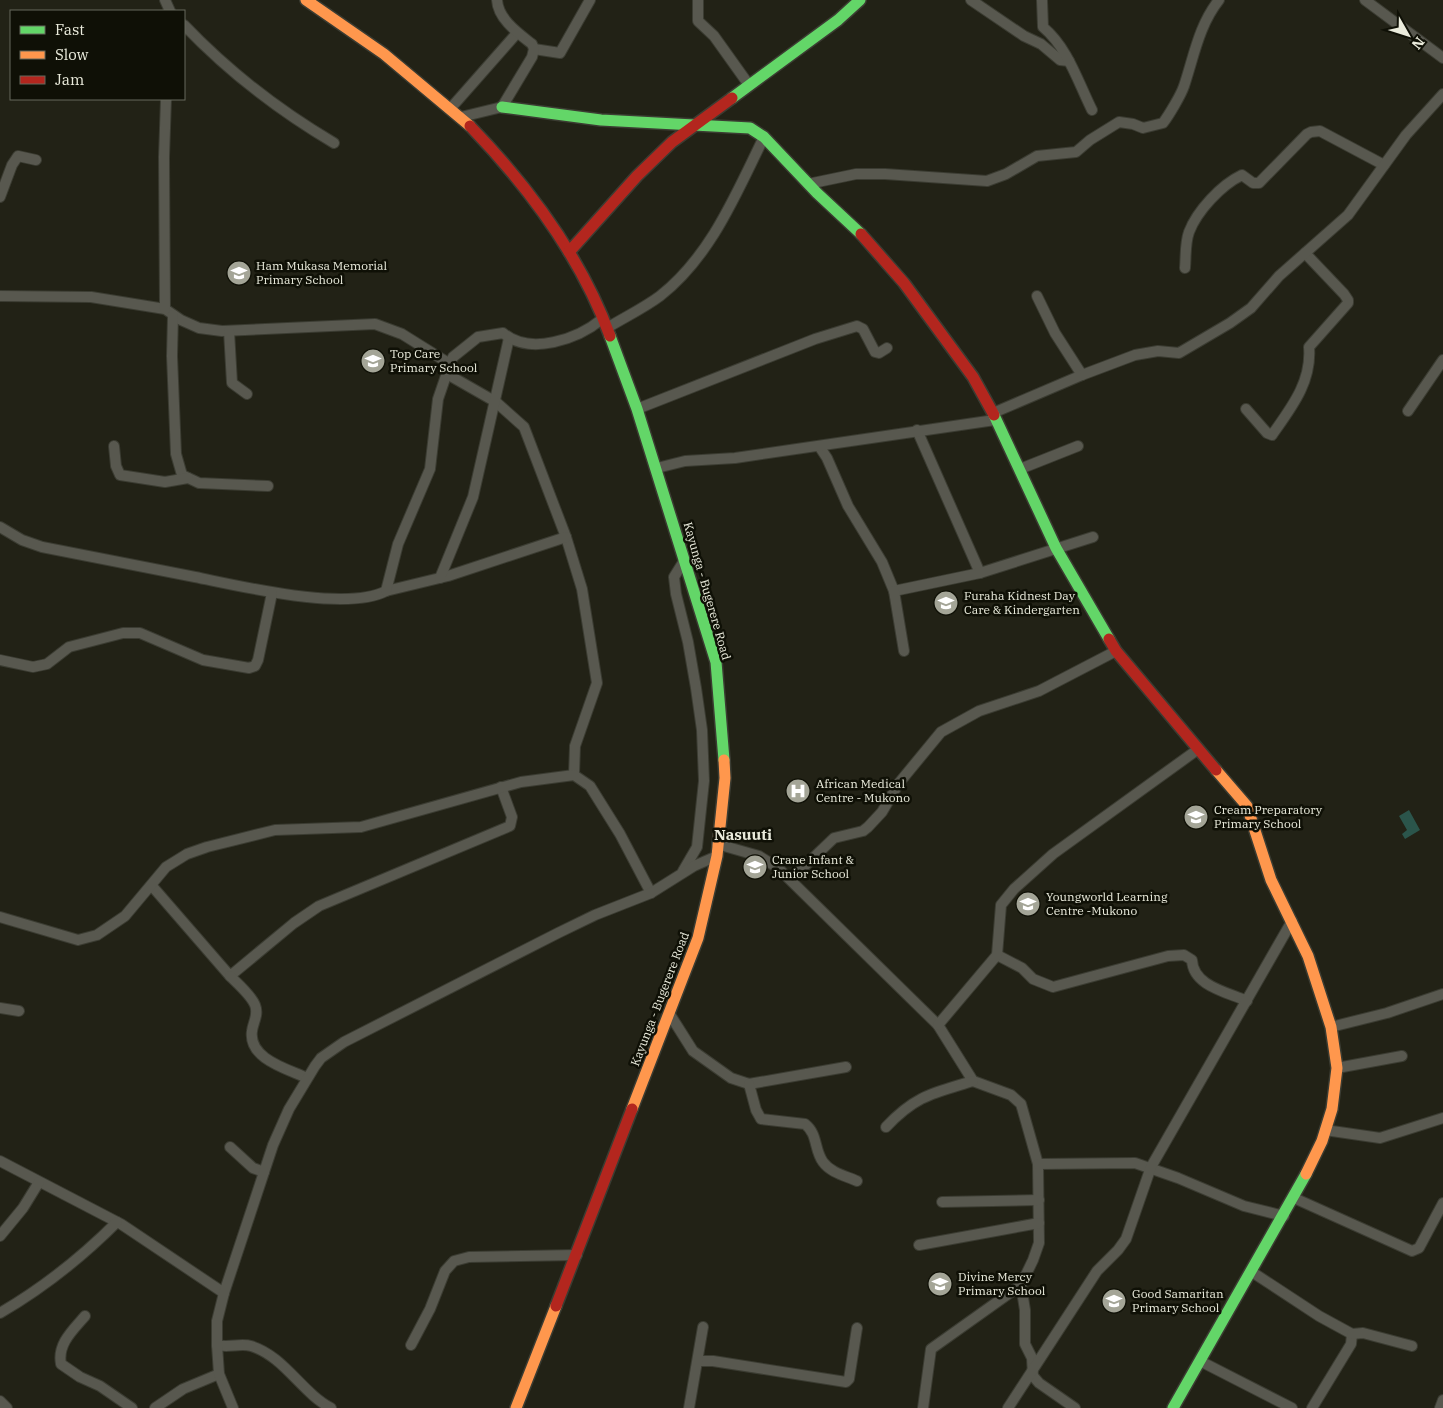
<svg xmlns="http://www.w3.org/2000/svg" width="1443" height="1408" font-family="'IBM Plex Serif',serif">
	<rect width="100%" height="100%" fill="#222216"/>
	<path fill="#2b554b" d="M1409,810l11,20 -15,9 -3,-5 5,-4 -8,-14z"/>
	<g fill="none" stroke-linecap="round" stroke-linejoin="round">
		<defs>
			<g id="street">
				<path d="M165,0l5,11"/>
				<path d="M698,0v21l16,15 35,49"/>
				<path d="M971,0l53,36 17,8 19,16 9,1"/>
				<path d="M1042,0l1,27c25,21 35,55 49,83"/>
				<path d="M1365,0l78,58"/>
				<path d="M184,25c45,47 94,85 150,118"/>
				<path d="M534,49l26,4 30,-53"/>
				<path d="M450,109l67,-76"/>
				<path d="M461,117l41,-10 30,-50 2,-8 -2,-5c-14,-11 -34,-25 -35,-44"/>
				<path d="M808,184l48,-10h29l102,7 19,-7 31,-18 39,-4 14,-12 29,-18 14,2 10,4 20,-5c6,-8 18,-28 21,-37 10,-30 15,-61 35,-86"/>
				<path d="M0,197l12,-32 6,-9 18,4"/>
				<path d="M1185,268c1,-12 0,-25 4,-36 8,-21 32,-47 53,-57l11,8h6l48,-49 4,-2 9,-1 64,34"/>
				<path d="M0,296l91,1 74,12 16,11 18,8 23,3 153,-7 27,10 48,30"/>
				<path d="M1037,296l18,37 27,42"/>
				<path d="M165,309l-1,-152 2,-58"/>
				<path d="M173,315l-1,41 4,98 6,21 17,8 69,3"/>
				<path d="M607,328c18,-11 37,-20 53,-32 51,-40 76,-102 104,-159"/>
				<path d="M229,331l3,52 15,11"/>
				<path d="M447,374l49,28 28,25 42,110 16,52 15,94 -22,63 -1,29"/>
				<path d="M637,409l178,-70 42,-13 6,3 12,23 4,1 8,-5"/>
				<path d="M1246,409l21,24 5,2c19,-27 40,-53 37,-88l39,-44v-3l-4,-6 -39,-41"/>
				<path d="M1408,411l35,-51"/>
				<path d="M993,413l89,-38 53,-20 23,-4 21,2 51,-30 21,-15 28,-32 69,-61 58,-80 37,-41"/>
				<path d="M917,430l63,143"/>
				<path d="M114,446l2,20 4,9 45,7 23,-4"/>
				<path d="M819,446l8,12 21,48 34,56 12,29 86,-18 113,-36"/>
				<path d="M657,468l28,-7 50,-3 260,-38"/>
				<path d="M1020,469l58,-23"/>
				<path d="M0,527l22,13 20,7c51,10 102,20 153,30 45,9 151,35 191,14l62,-15 118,-39"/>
				<path d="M440,578l33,-81 36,-159"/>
				<path d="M386,591l12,-47 32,-75 8,-70 12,-35 3,-7 25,-20 25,-4c27,23 75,6 99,-14"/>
				<path d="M894,591l10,60"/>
				<path d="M0,660l33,7 14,-3 22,-17 54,-14h17l63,27 46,8 6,-2 3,-6 14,-67"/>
				<path d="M717,844l42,12 19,12 160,157 35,56 38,14 10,9 17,60 1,79 -6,17 -12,25 -90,64 -8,59"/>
				<path d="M683,871l14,-24 7,-66 -2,-51 -6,-42 -8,-46 -12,-48 -2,-17 10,-16"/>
				<path d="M791,879l43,-41 29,-7 5,-4 14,-15 17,-29 42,-51 38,-21 60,-20 77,-40"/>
				<path d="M152,886l78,90 64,-53 25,-17 191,-80 2,-9 -11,-30"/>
				<path d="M0,917l78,23 19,-5 28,-19 41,-49 21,-13 20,-7 68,-17 86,-3 160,-45 53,-7 16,11 30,48 31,59"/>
				<path d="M997,955l25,13 11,11 20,8 115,-31 16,-1 8,5c1,26 35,32 55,41"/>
				<path d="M230,976c8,8 21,19 25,29 4,10 -2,17 -3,26 -4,28 36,38 55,47"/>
				<path d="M0,1008l19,3"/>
				<path d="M669,1013l24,38 38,27 18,6 97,-17"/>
				<path d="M938,1025l59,-70 4,-50 13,-16 39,-35 144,-104"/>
				<path d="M1331,1027l56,-14 56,-19"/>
				<path d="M1337,1068l65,-12"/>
				<path d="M749,1084l7,26 5,9 44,5c13,10 9,26 18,38 8,11 23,14 34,19"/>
				<path d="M886,1127c30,-32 48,-34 87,-46"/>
				<path d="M1325,1130l55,8 63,-20"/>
				<path d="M230,1147l23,21 11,4"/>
				<path d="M0,1161l121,63 103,69"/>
				<path d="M1038,1164l97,-1 43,15 66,28 40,10"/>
				<path d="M1294,1198l118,53 7,-3 24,-45"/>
				<path d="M942,1202l97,-2"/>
				<path d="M0,1236l23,-28 16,-26"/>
				<path d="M919,1245l120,-22"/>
				<path d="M1252,1272l67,44 33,18 -1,10 -39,64"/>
				<path d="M1021,1285l4,25v34l7,14 1,18 6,7 36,25"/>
				<path d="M0,1313c43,-25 82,-56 117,-91"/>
				<path d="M85,1316c-12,14 -28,28 -24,48l19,13 20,9 32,22"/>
				<path d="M1352,1334l11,-1 49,13"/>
				<path d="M217,1345c11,3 24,-2 34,1 33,10 51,47 80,62"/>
				<path d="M411,1345l19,-36 15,-38 9,-10 15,-4 108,-2"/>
				<path d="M699,1361h14l133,21 3,-3 8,-51"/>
				<path d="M1200,1361l92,47"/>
				<path d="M0,1401l7,7"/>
				<path d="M155,1408l28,-19 36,-15"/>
				<path d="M233,1408l-14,-34 -2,-29v-24l7,-28 49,-148 16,-36 26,-43 6,-8 23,-16 214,-109 37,-18 56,-22 43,-27 23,-10"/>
				<path d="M689,1408l14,-81"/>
				<path d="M1008,1408l89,-137 21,-21 8,-11 25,-72 141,-246"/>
				<path d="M1440,1408l3,-8"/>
			</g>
			<g id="fast">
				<path d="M732,98l106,-78 22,-20"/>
				<path d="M502,107l99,13 149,8 14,9 53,56 44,41"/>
				<path d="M610,336l27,73 79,253 8,98"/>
				<path d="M994,415l62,133 53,91"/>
				<path d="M1173,1408l133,-234"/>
			</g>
			<g id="slow">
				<path d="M306,0l78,54 86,72"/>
				<path d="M1216,770l31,36 24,74 37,76 23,71 6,41 -5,41 -10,32 -16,33"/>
				<path d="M632,1109l66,-171 19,-82 8,-78 -1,-18"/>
				<path d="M516,1408l40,-102"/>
			</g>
			<g id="jam">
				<path d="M470,126c58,60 111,131 140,210"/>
				<path d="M861,234l43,49 69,94 21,38"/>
				<path d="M569,252l68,-76 35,-34 60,-44"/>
				<path d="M1109,639l7,12 100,119"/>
				<path d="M556,1306l76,-197"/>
			</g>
		</defs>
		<use href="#street" stroke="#3b3c32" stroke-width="12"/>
		<use href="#fast" stroke="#3b3c32" stroke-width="14"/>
		<use href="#slow" stroke="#3b3c32" stroke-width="14"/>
		<use href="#jam" stroke="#3b3c32" stroke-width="14"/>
		<use href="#street" stroke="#58584f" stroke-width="10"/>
		<use href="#fast" stroke="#63d668" stroke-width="11"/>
		<use href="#slow" stroke="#ff974d" stroke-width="11"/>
		<use href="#jam" stroke="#b3261e" stroke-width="11"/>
	</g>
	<defs>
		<symbol id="school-disc" viewBox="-11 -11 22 22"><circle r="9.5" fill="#a4a597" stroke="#0f1006"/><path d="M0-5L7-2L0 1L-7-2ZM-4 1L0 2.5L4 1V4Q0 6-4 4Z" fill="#fff"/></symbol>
		<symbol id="hospital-disc" viewBox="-11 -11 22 22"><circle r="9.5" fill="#a4a597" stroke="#0f1006"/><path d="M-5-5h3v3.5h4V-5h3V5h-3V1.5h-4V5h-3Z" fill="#fff"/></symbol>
	</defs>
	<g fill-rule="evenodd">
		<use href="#school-disc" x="225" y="259" width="28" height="28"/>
		<use href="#school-disc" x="359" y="347" width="28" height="28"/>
		<use href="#school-disc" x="932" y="589" width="28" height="28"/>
		<use href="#hospital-disc" x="784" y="777" width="28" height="28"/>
		<use href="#school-disc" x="1182" y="803" width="28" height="28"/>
		<use href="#school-disc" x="741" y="853" width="28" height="28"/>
		<use href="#school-disc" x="1014" y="890" width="28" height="28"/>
		<use href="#school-disc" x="926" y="1270" width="28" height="28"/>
		<use href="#school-disc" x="1100" y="1287" width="28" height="28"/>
	</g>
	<g text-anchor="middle" stroke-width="5" stroke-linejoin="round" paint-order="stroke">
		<g font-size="12" fill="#eaebdc" stroke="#0f1006" text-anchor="start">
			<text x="256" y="270">Ham Mukasa Memorial<tspan x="256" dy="14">Primary School</tspan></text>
			<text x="390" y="358">Top Care<tspan x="390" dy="14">Primary School</tspan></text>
			<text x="964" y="600">Furaha Kidnest Day<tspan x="964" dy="14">Care &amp; Kindergarten</tspan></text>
			<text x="816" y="788">African Medical<tspan x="816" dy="14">Centre - Mukono</tspan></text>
			<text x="1214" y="814">Cream Preparatory<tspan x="1214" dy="14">Primary School</tspan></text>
			<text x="772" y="864">Crane Infant &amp;<tspan x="772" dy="14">Junior School</tspan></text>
			<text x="1046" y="901">Youngworld Learning<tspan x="1046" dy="14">Centre -Mukono</tspan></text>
			<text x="958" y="1281">Divine Mercy<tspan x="958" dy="14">Primary School</tspan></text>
			<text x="1132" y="1298">Good Samaritan<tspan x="1132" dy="14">Primary School</tspan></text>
		</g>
		<g font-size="12" fill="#eaebdc" stroke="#0f1006">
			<text transform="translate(707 591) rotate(74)" y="4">Kayunga - Bugerere Road</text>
			<text transform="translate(660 999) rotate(-69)" y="4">Kayunga - Bugerere Road</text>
		</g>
		<g font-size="15" font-weight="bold" fill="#eaebdc" stroke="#0f1006">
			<text x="743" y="840">Nasuuti</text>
		</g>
	</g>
	<rect x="10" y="10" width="175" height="90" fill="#0f1006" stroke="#67685c"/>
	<rect x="20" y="26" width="25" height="8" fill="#63d668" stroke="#67685c"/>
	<text x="55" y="35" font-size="15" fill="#eaebdc">Fast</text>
	<rect x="20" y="51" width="25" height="8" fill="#ff974d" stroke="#67685c"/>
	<text x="55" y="60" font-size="15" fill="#eaebdc">Slow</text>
	<rect x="20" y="76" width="25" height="8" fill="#b3261e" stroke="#67685c"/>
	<text x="55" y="85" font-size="15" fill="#eaebdc">Jam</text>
	<g transform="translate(1408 35) rotate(129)" stroke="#0f1006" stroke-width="4" paint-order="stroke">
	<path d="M0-4L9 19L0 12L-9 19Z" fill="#eaebdc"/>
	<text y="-8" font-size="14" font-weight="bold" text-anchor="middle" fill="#eaebdc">N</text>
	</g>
</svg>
